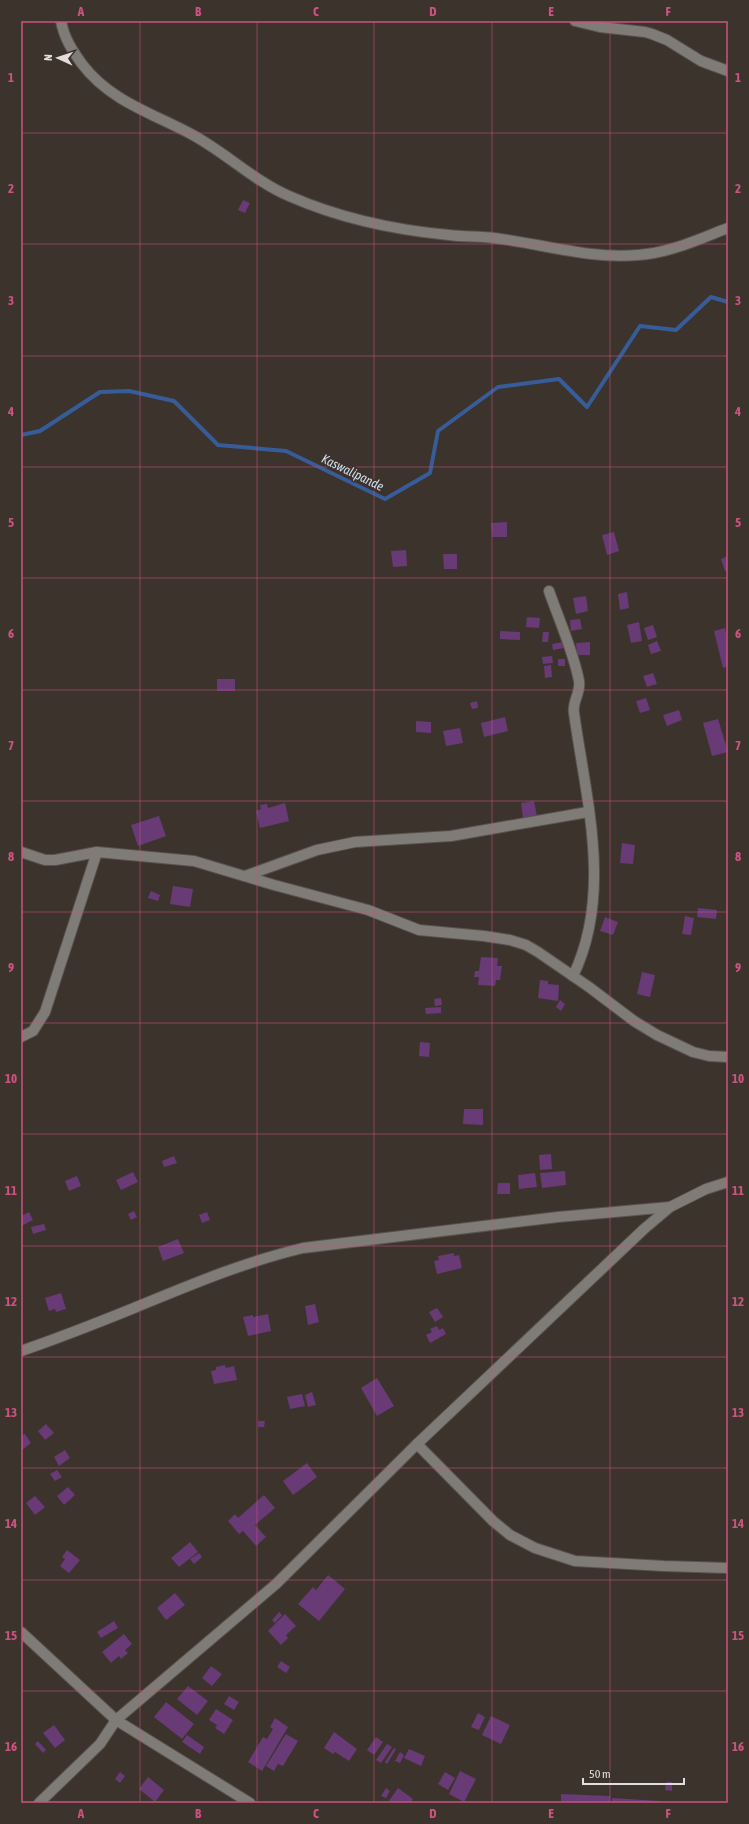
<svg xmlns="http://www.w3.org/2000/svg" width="749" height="1824" font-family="'Asap Condensed',sans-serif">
	<rect width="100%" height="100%" fill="#3c332d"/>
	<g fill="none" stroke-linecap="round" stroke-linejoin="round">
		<path stroke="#375c9a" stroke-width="4" d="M21,435l19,-4 60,-39 29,-1 45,10 44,44 68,6 99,48 45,-26 8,-42 60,-44 61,-8 28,28 53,-81 36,4 35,-33 17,5"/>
	</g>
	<g fill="#683a76">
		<path d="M243,200l7,3 -5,10 -7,-3z"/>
		<path d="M507,522v15h-15l-1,-14z"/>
		<path d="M614,532l5,19 -12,4 -5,-20z"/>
		<path d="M406,550l1,16 -14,1 -2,-16z"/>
		<path d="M443,554h14v15h-13z"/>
		<path d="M728,556v15h-3l-4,-12z"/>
		<path d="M627,592l2,16 -9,2 -2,-16z"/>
		<path d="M586,596l2,15 -12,3 -3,-16z"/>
		<path d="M527,617l13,1 -1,10 -13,-1z"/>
		<path d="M580,619l2,10 -11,2 -1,-11z"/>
		<path d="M639,622l3,19 -11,2 -4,-18z"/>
		<path d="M653,625l4,12 -9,3 -4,-12z"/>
		<path d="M725,628l3,12v26l-5,2 -9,-37z"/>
		<path d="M500,631l20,1v8l-20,-1z"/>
		<path d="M543,632h6l-1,10h-6z"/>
		<path d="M657,641l4,10 -10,3 -3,-9z"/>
		<path d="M563,642l1,6 -11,2 -1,-6z"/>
		<path d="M590,642v13h-13l-1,-12z"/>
		<path d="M552,656l1,7 -10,1 -1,-7z"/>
		<rect x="558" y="659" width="7" height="7"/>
		<path d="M551,665l1,12 -7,1 -1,-12z"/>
		<path d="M653,673l4,11 -10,3 -4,-11z"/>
		<rect x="217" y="679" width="18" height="12"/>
		<path d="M646,698l4,12 -10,3 -4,-12z"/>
		<path d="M477,701l1,7 -6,1 -2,-6z"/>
		<path d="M679,710l3,10 -15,6 -4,-11z"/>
		<path d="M505,717l3,14 -24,6 -3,-14z"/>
		<path d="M718,719l10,33 -16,4 -9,-33z"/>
		<path d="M416,721l15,1v11l-15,-1z"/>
		<path d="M460,728l3,15 -17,3 -3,-15z"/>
		<path d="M534,801l3,15 -14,2 -2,-15z"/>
		<path d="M285,803l4,18 -29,7 -4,-17 5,-2 -1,-4 7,-1 1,4z"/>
		<path d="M159,816l7,20 -28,10 -7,-21z"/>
		<path d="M622,843l13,2 -2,19 -13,-1z"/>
		<path d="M173,886l20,3 -3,18 -20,-3z"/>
		<path d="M151,891l9,4 -2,6 -10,-3z"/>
		<path d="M698,908l19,2 -1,9 -19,-2z"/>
		<path d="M685,916l9,2 -3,17 -9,-1z"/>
		<path d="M605,917l13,5 -5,13 -13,-4z"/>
		<path d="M481,957l17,1 -1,8h5l-2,14h-4l-1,6 -17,-1 1,-8h-5l1,-6h4z"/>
		<path d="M642,972l13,3 -5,22 -13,-3z"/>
		<path d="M540,980l8,1v3l11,1 -1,16 -20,-3z"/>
		<path d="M441,998l1,7 -7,1 -1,-7z"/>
		<path d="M560,1000l5,4 -4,7 -5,-4z"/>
		<path d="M441,1007v6l-15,1 -1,-6z"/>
		<path d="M420,1042l10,1 -1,14 -10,-1z"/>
		<path d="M464,1109h19v16l-20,-1z"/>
		<path d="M551,1154l1,15 -12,1 -1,-15z"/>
		<path d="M174,1156l3,7 -13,4 -2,-6z"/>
		<path d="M565,1171l1,14 -24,3 -2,-15z"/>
		<path d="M133,1172l5,10 -17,8 -5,-10z"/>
		<path d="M535,1173l2,14 -18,2 -1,-14z"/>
		<path d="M77,1176l4,10 -12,5 -4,-10z"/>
		<path d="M498,1183h12v11h-13z"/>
		<path d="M134,1211l3,6 -6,3 -3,-6z"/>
		<path d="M29,1212l4,8 -12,6v-10z"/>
		<path d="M207,1212l3,8 -8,3 -3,-8z"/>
		<path d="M44,1224l2,6 -13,4 -2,-7z"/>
		<path d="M178,1239l6,14 -21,8 -5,-14z"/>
		<path d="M454,1253v3l5,-1 3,13 -25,6 -3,-13 5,-1 -1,-4z"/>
		<path d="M61,1293l5,16 -10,3 -1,-3 -6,2 -4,-13z"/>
		<path d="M315,1304l4,18 -11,3 -3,-19z"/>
		<path d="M437,1308l6,9 -8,5 -6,-10z"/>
		<path d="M268,1314l3,17 -23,5 -5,-19 10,-2v2z"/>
		<path d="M437,1326l2,4 4,-2 3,6 -16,9 -4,-8 6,-3 -2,-3z"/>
		<path d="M225,1365l1,3 8,-2 3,14 -23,4 -3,-13 5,-1v-3z"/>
		<path d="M377,1378l17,28 -17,10 -16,-28z"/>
		<path d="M312,1392l4,13 -8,2 -3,-12z"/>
		<path d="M302,1394l3,12 -15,3 -3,-12z"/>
		<path d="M258,1421h7l-1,6h-6z"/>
		<path d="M46,1424l8,9 -9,7 -7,-9z"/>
		<path d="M25,1434l6,9 -9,7 -1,-14z"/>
		<path d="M65,1450l5,8 -11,8 -5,-9z"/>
		<path d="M307,1463l10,14 -24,18 -10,-14z"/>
		<path d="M57,1470l5,7 -7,4 -5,-7z"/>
		<path d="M68,1487l7,8 -11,10 -7,-9z"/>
		<path d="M264,1495l11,13 -20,17 11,12 -10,9 -13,-15 -4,3 -11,-13 7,-7 3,4z"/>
		<path d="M35,1496l10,11 -10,8 -9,-12z"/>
		<path d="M190,1542l8,10 -19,15 -8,-9z"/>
		<path d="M67,1550l13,10 -11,13 -9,-7 5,-7 -3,-2z"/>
		<path d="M199,1553l3,4 -8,7 -4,-5z"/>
		<path d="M328,1575l17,14 -26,32 -21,-17 15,-17 3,3z"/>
		<path d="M175,1593l10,12 -19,15 -9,-12z"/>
		<path d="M279,1612l3,3 -7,8 -3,-3z"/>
		<path d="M285,1614l11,12 -10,9 2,3 -7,7 -13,-14z"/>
		<path d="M114,1621l4,7 -17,10 -4,-6z"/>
		<path d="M124,1634l8,10 -7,6 3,3 -7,6 -2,-3 -8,7 -9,-11z"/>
		<path d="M281,1661l9,6 -4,6 -9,-6z"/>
		<path d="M211,1666l11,8 -10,12 -10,-8z"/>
		<path d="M188,1686l20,15 -11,14 -20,-16z"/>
		<path d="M229,1696l10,6 -5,8 -10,-6z"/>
		<path d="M166,1702l28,22 -12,15 -28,-22z"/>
		<path d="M216,1709l17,11 -9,14 -9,-6 2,-3 -8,-5z"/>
		<path d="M478,1713l7,4 -6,13 -8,-3z"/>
		<path d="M491,1716l19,9 -9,19 -19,-9z"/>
		<path d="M275,1718l13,9 -26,44 -14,-9 15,-25 4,2 6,-10 -3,-2z"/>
		<path d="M54,1725l11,15 -10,8 -12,-15z"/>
		<path d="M334,1732l23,17 -8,12 -14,-9 -2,2 -9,-6z"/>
		<path d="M286,1734l12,7 -15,25 -5,-2 -4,7 -8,-5z"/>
		<path d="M187,1735l17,12 -4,7 -18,-12z"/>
		<path d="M376,1737l7,5 -9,13 -7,-5z"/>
		<path d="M38,1741l8,9 -3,3 -8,-9z"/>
		<path d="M387,1744l5,3 -11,16 -5,-3z"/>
		<path d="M394,1748l2,1 -9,15 -2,-2z"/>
		<path d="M409,1749l16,7 -4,10 -17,-8z"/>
		<path d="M400,1752l4,3 -4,8 -5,-2z"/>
		<path d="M460,1771l16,8 -12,23 -15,-8z"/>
		<path d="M120,1772l5,4 -5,7 -5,-4z"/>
		<path d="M445,1772l10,6 -7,12 -10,-6z"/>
		<path d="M148,1777l16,13 -9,12 -16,-13z"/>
		<path d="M666,1782h6v9l-7,-1z"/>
		<path d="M386,1788l4,3 -4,7 -5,-2z"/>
		<path d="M398,1788l15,11 -3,4h-18l-3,-2z"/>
		<path d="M561,1794l49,2v7h-49z"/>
		<path d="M612,1798l48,3v2h-48z"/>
	</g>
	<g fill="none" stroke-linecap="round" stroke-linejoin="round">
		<defs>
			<g id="minor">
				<path d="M61,21c3,17 11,29 21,43 28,37 70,49 109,70 34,18 63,47 98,62 50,22 106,34 160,39 15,2 30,1 45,3 50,6 93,21 144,17 32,-2 61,-16 90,-27"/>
				<path d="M575,21l25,6 45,5 7,2 15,6 34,21 27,10"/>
				<path d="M549,591c10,29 24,59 30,90 2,12 -7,20 -5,32 12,87 39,180 -1,263"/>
				<path d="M21,852l24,8h10l42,-8 97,9 80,24 94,25 51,20 65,6 26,4 16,5 12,7 51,35 45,34 23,14 36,17 16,4 19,1"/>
				<path d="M245,876l72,-26 38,-8 96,-6 137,-24"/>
				<path d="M21,1037l12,-6 12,-19 52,-160"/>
				<path d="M21,1351c38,-13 76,-28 113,-43 56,-23 110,-46 169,-60l255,-31 112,-10"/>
				<path d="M417,1444l76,77 17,14 25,13 40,13 89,5 64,2"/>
				<path d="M21,1632l95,88 134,83"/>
				<path d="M39,1803l61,-59 16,-24 160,-136 141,-140 227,-215 26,-22 36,-18 22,-7"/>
			</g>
		</defs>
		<use href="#minor" stroke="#5a524c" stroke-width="12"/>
		<use href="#minor" stroke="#7f7c78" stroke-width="10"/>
	</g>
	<path fill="none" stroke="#cc5381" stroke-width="1" stroke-opacity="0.55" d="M140,21v1782M257,21v1782M374,21v1782M492,21v1782M610,21v1782M21,133h707M21,244h707M21,356h707M21,467h707M21,578h707M21,690h707M21,801h707M21,912h707M21,1023h707M21,1134h707M21,1246h707M21,1357h707M21,1468h707M21,1580h707M21,1691h707"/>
	<g text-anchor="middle" stroke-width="3.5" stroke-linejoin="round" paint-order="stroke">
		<g font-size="13" font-style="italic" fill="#d2ddef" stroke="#3c332d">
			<text transform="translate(353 472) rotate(26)" y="5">Kaswalipande</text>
		</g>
	</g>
	<rect width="749" height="1824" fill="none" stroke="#3c332d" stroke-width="44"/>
	<g transform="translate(58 58) rotate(273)" stroke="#3c332d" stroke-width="3" paint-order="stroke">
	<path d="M0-3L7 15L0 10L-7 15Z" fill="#e4deda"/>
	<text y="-6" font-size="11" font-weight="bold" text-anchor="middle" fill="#e4deda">N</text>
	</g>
	<path d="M583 1778v6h101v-6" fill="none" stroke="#e4deda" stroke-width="2"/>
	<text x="589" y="1778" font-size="12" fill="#e4deda" stroke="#3c332d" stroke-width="3" paint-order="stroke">50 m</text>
	<rect x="22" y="22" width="705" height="1780" fill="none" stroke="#cc5381" stroke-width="1.5"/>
	<g font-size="13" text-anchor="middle" font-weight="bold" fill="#cc5381">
		<text x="81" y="16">A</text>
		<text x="198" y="16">B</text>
		<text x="316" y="16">C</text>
		<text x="433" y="16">D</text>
		<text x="551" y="16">E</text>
		<text x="668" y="16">F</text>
		<text x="11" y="82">1</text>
		<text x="738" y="82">1</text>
		<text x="11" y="193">2</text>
		<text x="738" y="193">2</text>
		<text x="11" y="305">3</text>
		<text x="738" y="305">3</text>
		<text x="11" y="416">4</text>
		<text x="738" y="416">4</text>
		<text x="11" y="527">5</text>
		<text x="738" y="527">5</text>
		<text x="11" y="638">6</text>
		<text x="738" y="638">6</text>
		<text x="11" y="750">7</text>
		<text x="738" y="750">7</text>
		<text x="11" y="861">8</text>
		<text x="738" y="861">8</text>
		<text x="11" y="972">9</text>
		<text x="738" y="972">9</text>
		<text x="11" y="1083">10</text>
		<text x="738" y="1083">10</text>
		<text x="11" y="1195">11</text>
		<text x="738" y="1195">11</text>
		<text x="11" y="1306">12</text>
		<text x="738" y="1306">12</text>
		<text x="11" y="1417">13</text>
		<text x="738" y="1417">13</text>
		<text x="11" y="1528">14</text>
		<text x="738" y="1528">14</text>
		<text x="11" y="1640">15</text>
		<text x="738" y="1640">15</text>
		<text x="11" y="1751">16</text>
		<text x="738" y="1751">16</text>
		<text x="81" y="1818">A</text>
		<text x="198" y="1818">B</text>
		<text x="316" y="1818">C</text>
		<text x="433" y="1818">D</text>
		<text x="551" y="1818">E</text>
		<text x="668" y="1818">F</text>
	</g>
</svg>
